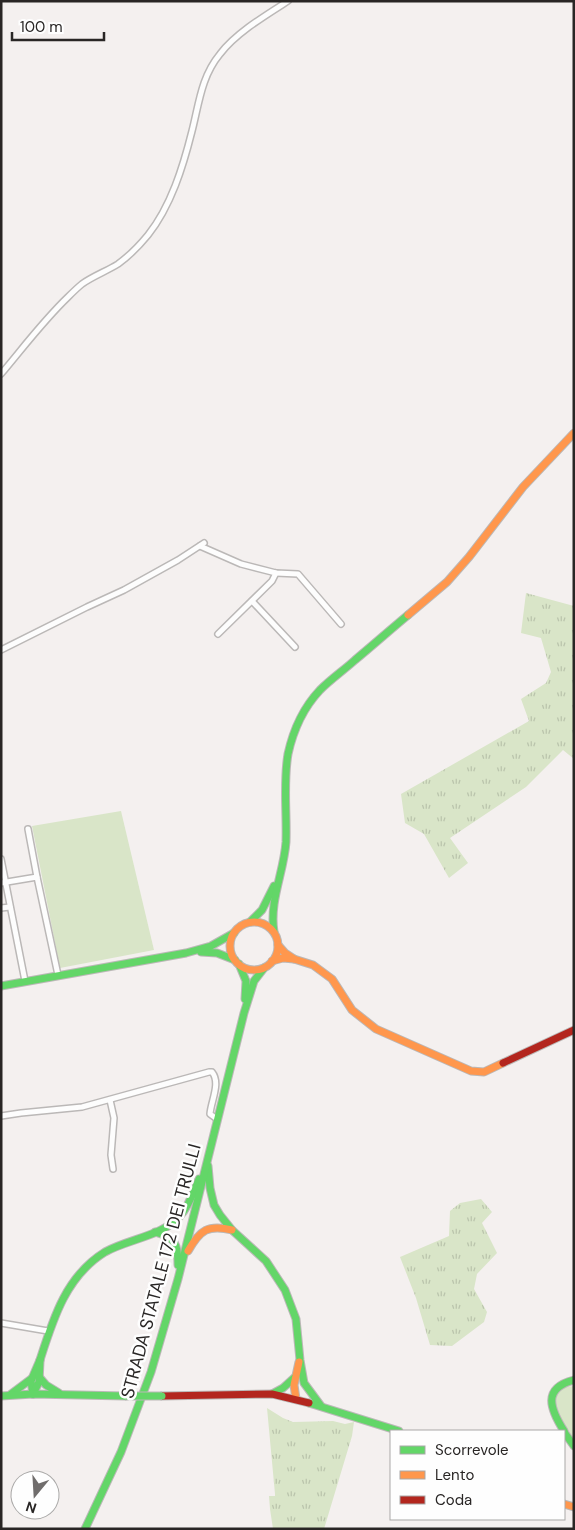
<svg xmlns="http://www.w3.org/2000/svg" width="575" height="1530" font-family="'DM Sans',sans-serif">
	<defs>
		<pattern id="grass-tufts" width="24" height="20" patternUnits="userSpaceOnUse" patternTransform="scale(1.25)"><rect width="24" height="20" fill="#d9e5c8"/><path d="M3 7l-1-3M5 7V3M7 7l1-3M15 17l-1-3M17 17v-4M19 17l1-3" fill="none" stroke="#bac4ac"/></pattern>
	</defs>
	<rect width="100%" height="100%" fill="#f4f0ef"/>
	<g fill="url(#grass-tufts)">
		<path d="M526,593l48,13v153l-11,-9 -37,37 -76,51 18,25 -19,15 -25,-44 -19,-11 -4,-29 128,-73 -8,-22 25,-16 5,-11 -10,-34 -20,-5z"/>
		<path d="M481,1199l11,13 -10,11 15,30 -20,21 -3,15 13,23 -3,10 -32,24 -22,-1 -14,-47 -16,-41 49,-21 1,-25 10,-8z"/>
		<path d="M267,1408l16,10 10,4 40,-1 12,3 9,-2 -2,14 -28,93h-51l-3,-20 -1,-13h6v-2z"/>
	</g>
	<g fill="#d9e5c8">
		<path d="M121,811l33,139 -94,18 -28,-142z"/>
		<path d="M574,1386v54l-18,-29v-15l7,-9z"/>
	</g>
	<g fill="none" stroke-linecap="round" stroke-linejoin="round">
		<defs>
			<g id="street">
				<path d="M1,374c22,-26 42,-53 67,-77 4,-4 9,-9 14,-13 11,-8 25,-13 36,-20 11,-8 21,-18 30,-29 23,-29 35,-68 44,-104 7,-27 9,-54 28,-77 16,-21 46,-39 68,-53"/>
				<path d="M200,546l41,18 35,9 22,1 43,50"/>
				<path d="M252,601l43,46"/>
				<path d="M218,634l54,-53 4,-8"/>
				<path d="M1,650l86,-43 37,-17 54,-30 26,-17"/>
				<path d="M28,829l9,48 21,98"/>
				<path d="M1,859l24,122"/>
				<path d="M1,883l36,-6"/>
				<path d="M1,908l9,-1"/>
				<path d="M110,1100l4,18 -3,37 2,14"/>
				<path d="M1,1116l20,-3 61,-6 127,-35h3c9,11 -1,29 -2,42l7,5"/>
				<path d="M1,1323l47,8"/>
			</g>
			<g id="fast">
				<path d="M250,922l12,-12 12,-24"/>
				<path d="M274,932c-5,-31 10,-60 12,-90 1,-30 -3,-59 2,-88 5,-23 16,-47 32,-64 11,-11 24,-20 35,-30 18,-15 35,-30 53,-45"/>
				<path d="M201,952l16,1 18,7"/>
				<path d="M239,964l7,17 -1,18"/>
				<path d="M1,986l185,-33 25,-7 23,-13"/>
				<path d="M208,1166l2,22 4,17 6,10 12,15 34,31 19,29 11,29 4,41 4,23 17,23"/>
				<path d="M155,1232c21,6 23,12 23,33"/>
				<path d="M40,1360c13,-41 26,-84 65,-108 23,-13 58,-16 75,-36 9,-10 14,-25 19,-37"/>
				<path d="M40,1378l6,7 13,8"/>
				<path d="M11,1394l20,-15"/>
				<path d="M33,1394l-2,-13 9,-21"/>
				<path d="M33,1394l6,-12 1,-21"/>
				<path d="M272,1394l11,-6 11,-10"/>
				<path d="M1,1396l32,-2 92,2"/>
				<path d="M309,1403l90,28"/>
				<path d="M564,1431c-14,-22 -22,-43 10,-51"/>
				<path d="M564,1432l10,14"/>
				<path d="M85,1529l36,-77 30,-80 27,-93 66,-266 10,-32 10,-13"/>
			</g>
			<g id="slow">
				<path d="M408,615l39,-33 22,-25 54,-70 51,-54"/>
				<circle cx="254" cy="946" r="24"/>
				<path d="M294,959l19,6 19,14 20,31 24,19 95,42 13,1 19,-9"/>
				<path d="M272,961l11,-3 11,1 -9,-6 -7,-8"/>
				<path d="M188,1251c12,-21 20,-27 44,-21"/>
				<path d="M296,1399l-2,-14 5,-23"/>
				<path d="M564,1504l10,3"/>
			</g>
			<g id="jam">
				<path d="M503,1063l71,-33"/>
				<path d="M162,1396l110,-2 37,9"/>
			</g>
		</defs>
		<use href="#street" stroke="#bbb8b7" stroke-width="8"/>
		<use href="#fast" stroke="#bbb8b7" stroke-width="9"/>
		<use href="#slow" stroke="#bbb8b7" stroke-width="9"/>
		<use href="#jam" stroke="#bbb8b7" stroke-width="9"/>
		<use href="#street" stroke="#fdfdfd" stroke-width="5"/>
		<use href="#fast" stroke="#63d668" stroke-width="7"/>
		<use href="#slow" stroke="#ff974d" stroke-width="7"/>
		<use href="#jam" stroke="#b3261e" stroke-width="7"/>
		<defs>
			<path id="fast-bridge" d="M125,1396h37"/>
		</defs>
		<use href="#fast-bridge" stroke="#bbb8b7" stroke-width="9" stroke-linecap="butt"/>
		<use href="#fast-bridge" stroke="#63d668" stroke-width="7"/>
	</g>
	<g text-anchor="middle" stroke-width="5" stroke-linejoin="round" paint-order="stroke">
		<g font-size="18" fill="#292625" stroke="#fefefe">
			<text transform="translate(161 1271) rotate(-75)" y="6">STRADA STATALE 172 DEI TRULLI</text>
		</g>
	</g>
	<rect width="575" height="1530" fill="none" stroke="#292625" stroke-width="5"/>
	<rect x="390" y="1430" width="175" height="90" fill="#fefefe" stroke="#a9a8a7"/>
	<rect x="400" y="1446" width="25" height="8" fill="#63d668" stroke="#a9a8a7"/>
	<text x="435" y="1455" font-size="15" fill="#292625">Scorrevole</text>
	<rect x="400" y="1471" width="25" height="8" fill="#ff974d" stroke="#a9a8a7"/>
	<text x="435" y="1480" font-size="15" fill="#292625">Lento</text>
	<rect x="400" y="1496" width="25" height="8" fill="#b3261e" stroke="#a9a8a7"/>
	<text x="435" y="1505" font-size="15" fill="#292625">Coda</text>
	<g transform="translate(35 1495) rotate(198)"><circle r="24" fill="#fefefe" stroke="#a9a8a7"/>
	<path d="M0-4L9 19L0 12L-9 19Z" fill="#706d6c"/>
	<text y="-8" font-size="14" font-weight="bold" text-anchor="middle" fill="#292625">N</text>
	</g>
	<path d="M12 32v8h92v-8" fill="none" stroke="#292625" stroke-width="2.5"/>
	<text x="20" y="32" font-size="15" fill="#292625" stroke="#fefefe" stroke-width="4" paint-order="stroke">100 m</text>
</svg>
